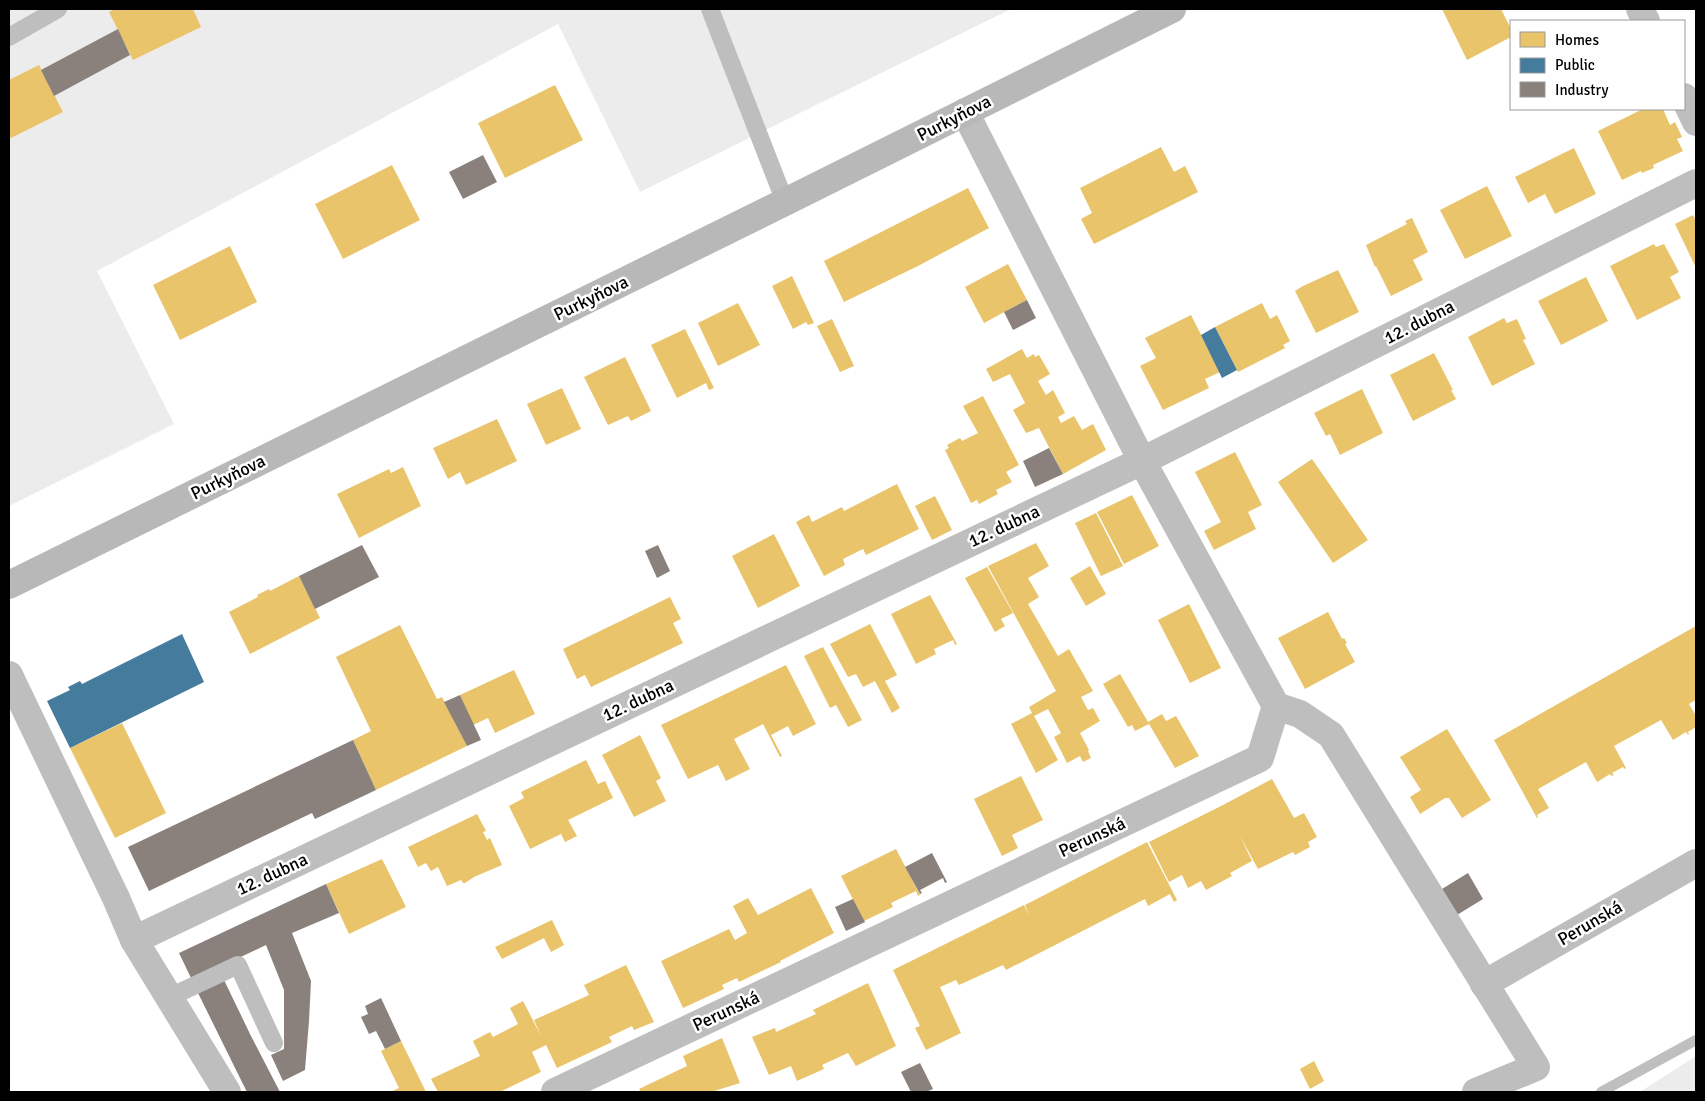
<svg xmlns="http://www.w3.org/2000/svg" width="1705" height="1101" font-family="Signika,sans-serif">
	<rect width="100%" height="100%" fill="#fff"/>
	<g fill="#ececec">
		<path d="M9,9h1002l-371,183 -82,-168 -461,247 77,153 -165,82z"/>
		<path d="M1696,1056v36h-56z"/>
	</g>
	<g fill="#e9c46a">
		<path d="M116,9h77l8,18 -68,33 -24,-48z"/>
		<path d="M1442,9h59l10,20v8l-44,23z"/>
		<path d="M39,65l24,47 -54,27v-59z"/>
		<path d="M555,85l28,55 -78,38 -27,-55z"/>
		<path d="M1643,109h20l7,16 5,-3 7,15 -5,2 6,12 -30,14 1,3 -12,5 -1,-2 -19,9 -24,-49z"/>
		<path d="M1161,147l13,25 11,-6 13,26 -104,52 -13,-25 11,-6 -12,-25z"/>
		<path d="M1574,148l22,46 -41,20 -10,-20 -17,9 -13,-26z"/>
		<path d="M392,165l28,55 -77,39 -28,-55z"/>
		<path d="M1487,186l25,50 -47,23 -25,-49z"/>
		<path d="M968,188l21,40 -71,38 -74,36 -20,-41z"/>
		<path d="M1693,215l3,6v47l-21,-44z"/>
		<path d="M1412,218l16,34 -15,8 10,20 -32,16 -15,-30 -1,1 -9,-22 41,-21 -2,-3z"/>
		<path d="M1654,244l2,3 8,-3 15,28 -9,5 11,21 -44,22 -27,-54z"/>
		<path d="M230,246l27,56 -77,38 -27,-55z"/>
		<path d="M1008,264l19,36 -43,23 -19,-36z"/>
		<path d="M1338,270l21,42 -43,21 -21,-42 8,-5z"/>
		<path d="M792,276l22,47 -6,2 -2,-3 -13,7 -21,-43z"/>
		<path d="M1586,277l22,44 -47,24 -23,-44z"/>
		<path d="M738,303l22,42 -42,21 -20,-43z"/>
		<path d="M1262,303l8,16 7,-4 13,26 -7,4 2,3 -47,24 -23,-45z"/>
		<path d="M1191,315l29,57 -15,7 4,9 -46,22 -23,-44 16,-8 -11,-20z"/>
		<path d="M1504,318l3,5 10,-4 9,20 -3,1 12,24 -43,22 -24,-49z"/>
		<path d="M832,319l22,47 -14,6 -23,-46z"/>
		<path d="M685,329l29,59 -5,2 -3,-7 -29,15 -26,-53z"/>
		<path d="M1022,349l5,9 7,-4 1,3 4,-2 11,19 -12,7 8,14 7,-5 12,23 -7,4 3,6 13,-7 8,14 11,-6 13,26 -43,24 -24,-46 -13,5 -13,-23 12,-7 -15,-29 -17,8 -7,-13z"/>
		<path d="M1434,353l19,37h-2l5,9 -43,22 -23,-46z"/>
		<path d="M625,357l26,54 -20,10 -3,-5 -20,9 -24,-48z"/>
		<path d="M562,388l19,41 -35,16 -19,-41z"/>
		<path d="M1362,389l21,44 -43,22 -10,-21 -4,2 -12,-23z"/>
		<path d="M983,396l36,69 -13,7 6,10 -16,8 2,4 -19,10 -2,-4 -6,3 -26,-53 4,-2 -2,-3 13,-7 2,3 16,-8 -15,-27z"/>
		<path d="M497,419l20,42 -51,24 -6,-13 -12,7 -15,-31z"/>
		<path d="M1235,452l27,53 -14,7 8,17 -42,21 -10,-19 17,-9 -26,-50z"/>
		<path d="M1312,459l56,81 -35,23 -55,-81z"/>
		<path d="M403,467l18,39 -62,32 -22,-44 52,-25 2,4z"/>
		<path d="M897,484l22,45 -53,26 -3,-6 -20,10 2,6 -21,11 -28,-54 13,-7 3,7 30,-15 2,4z"/>
		<path d="M1132,495l27,51 -35,18 -27,-52z"/>
		<path d="M935,496l17,34 -20,10 -17,-34z"/>
		<path d="M1096,513l27,53 -22,10 -26,-53z"/>
		<path d="M774,534l26,52 -42,22 -26,-52z"/>
		<path d="M1036,543l13,23 -21,12 11,19 -11,7 30,52 11,-7 24,42 -12,6 7,13 5,-2 7,13 -20,12 9,17 -1,1 3,7 -8,4 -3,-6 -13,7 -13,-26 7,-4 -13,-24 -14,7 24,44 -22,13 -25,-49 21,-11 -3,-6 27,-16 -68,-125z"/>
		<path d="M1090,566l16,28 -20,12 -16,-28z"/>
		<path d="M987,567l26,46 -12,6 4,7 -10,6 -30,-54z"/>
		<path d="M299,576l21,42 -70,36 -21,-42 29,-15 -1,-2 12,-6 1,2z"/>
		<path d="M930,595l27,49 -2,1 -2,-5 -19,9 2,5 -20,10 -25,-50z"/>
		<path d="M670,597l11,22 -8,4 10,20 -92,44 -6,-12 -8,4 -14,-30z"/>
		<path d="M1189,604l32,64 -31,15 -32,-63z"/>
		<path d="M1328,612l14,27 2,-1 3,5 -2,1 10,18 -50,27 -27,-51z"/>
		<path d="M870,624l27,51 -12,6 15,27 -8,5 -17,-32 -12,6 -7,-13 -8,3 -18,-33z"/>
		<path d="M400,625l37,74 5,-2 25,49 -91,44 -23,-50 18,-9 -35,-74z"/>
		<path d="M1696,626v74l-7,4 7,12v11l-8,5 1,2 -1,1 -2,-3 -13,8 -12,-20 -47,26 12,22 -2,1 -1,-2 -11,6 2,2 -3,1 -1,-2 -13,8 -11,-20 -48,27 11,19 -12,7 1,2 -1,1 -43,-78z"/>
		<path d="M823,647l39,73 -14,7 -12,-22 -6,3 -26,-52z"/>
		<path d="M786,665l30,59 -23,12 -5,-10 -17,9 11,21 -2,1 -17,-33 -29,15 16,30 -24,12 -8,-16 -30,14 -27,-54z"/>
		<path d="M514,670l21,44 -40,19 -7,-15 -15,7 -13,-30z"/>
		<path d="M1120,674l28,48 14,-8 4,7 10,-5 23,40 -24,12 -26,-44 -14,7 -3,-6 -4,2 -25,-43z"/>
		<path d="M122,723l44,90 -51,25 -45,-90z"/>
		<path d="M1447,729l44,71 -29,18 -13,-20h-4l-25,16 -10,-17 11,-7 -21,-33z"/>
		<path d="M640,735l21,43 -5,3 10,20 -32,16 -32,-62z"/>
		<path d="M586,760l12,24 7,-3 8,17 -45,22 9,16 -12,6 -4,-8 -31,15 -21,-43 15,-8 -3,-6z"/>
		<path d="M1021,776l22,44 -31,15 6,13 -16,8 -28,-57z"/>
		<path d="M1272,779l22,39 10,-5 13,24 -9,5 2,5 -15,8 -2,-3 -35,17 -18,-33 12,25 -22,12 2,3 -26,14 -5,-9 -13,7 -6,-13 -13,7 -20,-40 74,-37z"/>
		<path d="M477,814l9,17 -3,1 4,8 3,-2 12,27 -28,12 -9,6h-2l-2,-3 -14,6 -9,-19 -7,4 -5,-8 -8,4 -10,-20z"/>
		<path d="M1147,842l30,58 -3,2 -4,-8 -22,12 -3,-7 -139,71 -3,-5 -44,20 -3,-5 -16,7 21,46 -35,17 -11,-22 5,-2 -27,-56 131,-65 5,11 -4,-11z"/>
		<path d="M896,849l24,46 -2,1 -2,-5 -25,12 2,4 -29,14 -23,-45z"/>
		<path d="M382,859l24,48 -57,27 -23,-50z"/>
		<path d="M811,888l23,45 -54,28 1,1 -42,20 -2,-4 -15,7 2,4 -41,19 -22,-47 68,-32 6,11 12,-7 -14,-27 15,-8 10,17z"/>
		<path d="M552,920l12,25 -13,7 -7,-14 -42,21 -7,-12z"/>
		<path d="M626,965l28,57 -20,8 -2,-4 -23,11 3,5 -55,26 -11,-23 -14,7 9,20 -41,20h-62l-7,-13 49,-23 -7,-15 17,-9 3,5 25,-13 -8,-16 13,-7 18,35 -7,-16 55,-25 -5,-10z"/>
		<path d="M868,983l28,63 -40,20 -8,-13 -26,12 2,4 -27,12 -6,-15 -22,9 -17,-38 23,-9 1,4 40,-18 -3,-4z"/>
		<path d="M722,1038l18,45 -29,9h-70l-2,-3 48,-23 -4,-10z"/>
		<path d="M401,1041l25,51h-36l9,-4 -18,-37z"/>
		<path d="M1314,1061l10,20 -14,8 -10,-20z"/>
	</g>
	<g fill="#457b9d">
		<path d="M1215,327l22,43 -15,8 -21,-43z"/>
		<path d="M182,634l22,48 -134,66 -23,-47 23,-11 -2,-3 12,-6 2,3z"/>
	</g>
	<g fill="#8a817c">
		<path d="M118,29l12,26 -76,41 -13,-26z"/>
		<path d="M483,155l14,27 -34,17 -14,-27z"/>
		<path d="M1027,300l9,18 -23,12 -9,-18z"/>
		<path d="M1049,448l14,26 -28,13 -12,-26z"/>
		<path d="M362,545l17,32 -64,32 -16,-33z"/>
		<path d="M658,545l12,26 -13,7 -12,-27z"/>
		<path d="M460,695l21,45 -14,6 -23,-44z"/>
		<path d="M353,740l23,50 -61,29 -3,-6 -163,78 -21,-44z"/>
		<path d="M932,853l15,29 -2,1 -2,-5 -23,12 2,3 -2,1 -15,-27z"/>
		<path d="M1468,873l15,26 -26,16 -15,-26z"/>
		<path d="M326,884l13,29 -47,20 19,48 -2,40 -4,49 -22,11 -12,-26 13,-6v-59l-18,-45 -74,35 -13,-27z"/>
		<path d="M853,899l12,23 -19,9 -11,-24z"/>
		<path d="M224,980l27,56 29,56h-33l-7,-14 -42,-85z"/>
		<path d="M381,998l20,43 -16,8 -9,-18 -7,3 -8,-17 7,-3 -3,-8z"/>
		<path d="M920,1063l13,26 -7,3h-15l-10,-20z"/>
	</g>
	<g fill="none" stroke-linecap="round" stroke-linejoin="round">
		<path stroke="#bfbfbf" stroke-width="10" d="M1601,1092l95,-52"/>
		<g stroke="#bebebe" stroke-width="18">
			<path d="M710,9l75,193"/>
			<path d="M9,37l49,-28"/>
			<path d="M170,997l68,-32 36,78"/>
		</g>
		<g stroke="#bebebe" stroke-width="28">
			<path d="M1640,9l6,12"/>
			<path d="M1684,97l12,25"/>
			<path d="M965,112l177,349 134,245"/>
			<path d="M9,675l107,223 18,42 93,152"/>
			<path d="M134,940l1008,-479 554,-278"/>
			<path d="M1484,984l212,-121"/>
			<path d="M555,1092l705,-334 16,-52 24,8 31,21 205,332 -60,25"/>
		</g>
		<path stroke="#b8b8b8" stroke-width="28" d="M9,585l776,-383 387,-193"/>
	</g>
	<g text-anchor="middle" stroke-width="5" stroke-linejoin="round" paint-order="stroke">
		<g font-size="18" fill="#000" stroke="#fff">
			<text transform="translate(954 118) rotate(-27)" y="6">Purkyňova</text>
			<text transform="translate(591 298) rotate(-26)" y="6">Purkyňova</text>
			<text transform="translate(1419 322) rotate(-27)" y="6">12. dubna</text>
			<text transform="translate(228 477) rotate(-26)" y="6">Purkyňova</text>
			<text transform="translate(1004 526) rotate(-25)" y="6">12. dubna</text>
			<text transform="translate(638 700) rotate(-25)" y="6">12. dubna</text>
			<text transform="translate(1092 837) rotate(-25)" y="6">Perunská</text>
			<text transform="translate(272 874) rotate(-25)" y="6">12. dubna</text>
			<text transform="translate(1590 923) rotate(-30)" y="6">Perunská</text>
			<text transform="translate(726 1011) rotate(-25)" y="6">Perunská</text>
		</g>
	</g>
	<rect width="1705" height="1101" fill="none" stroke="#000000" stroke-width="20"/>
	<rect x="1510" y="20" width="175" height="90" fill="#ffffff" stroke="#999999"/>
	<rect x="1520" y="32" width="25" height="15" fill="#e9c46a" stroke="#999999"/>
	<text x="1555" y="45" font-size="15" fill="#000000">Homes</text>
	<rect x="1520" y="58" width="25" height="15" fill="#457b9d" stroke="#999999"/>
	<text x="1555" y="70" font-size="15" fill="#000000">Public</text>
	<rect x="1520" y="82" width="25" height="15" fill="#8a817c" stroke="#999999"/>
	<text x="1555" y="95" font-size="15" fill="#000000">Industry</text>
</svg>
